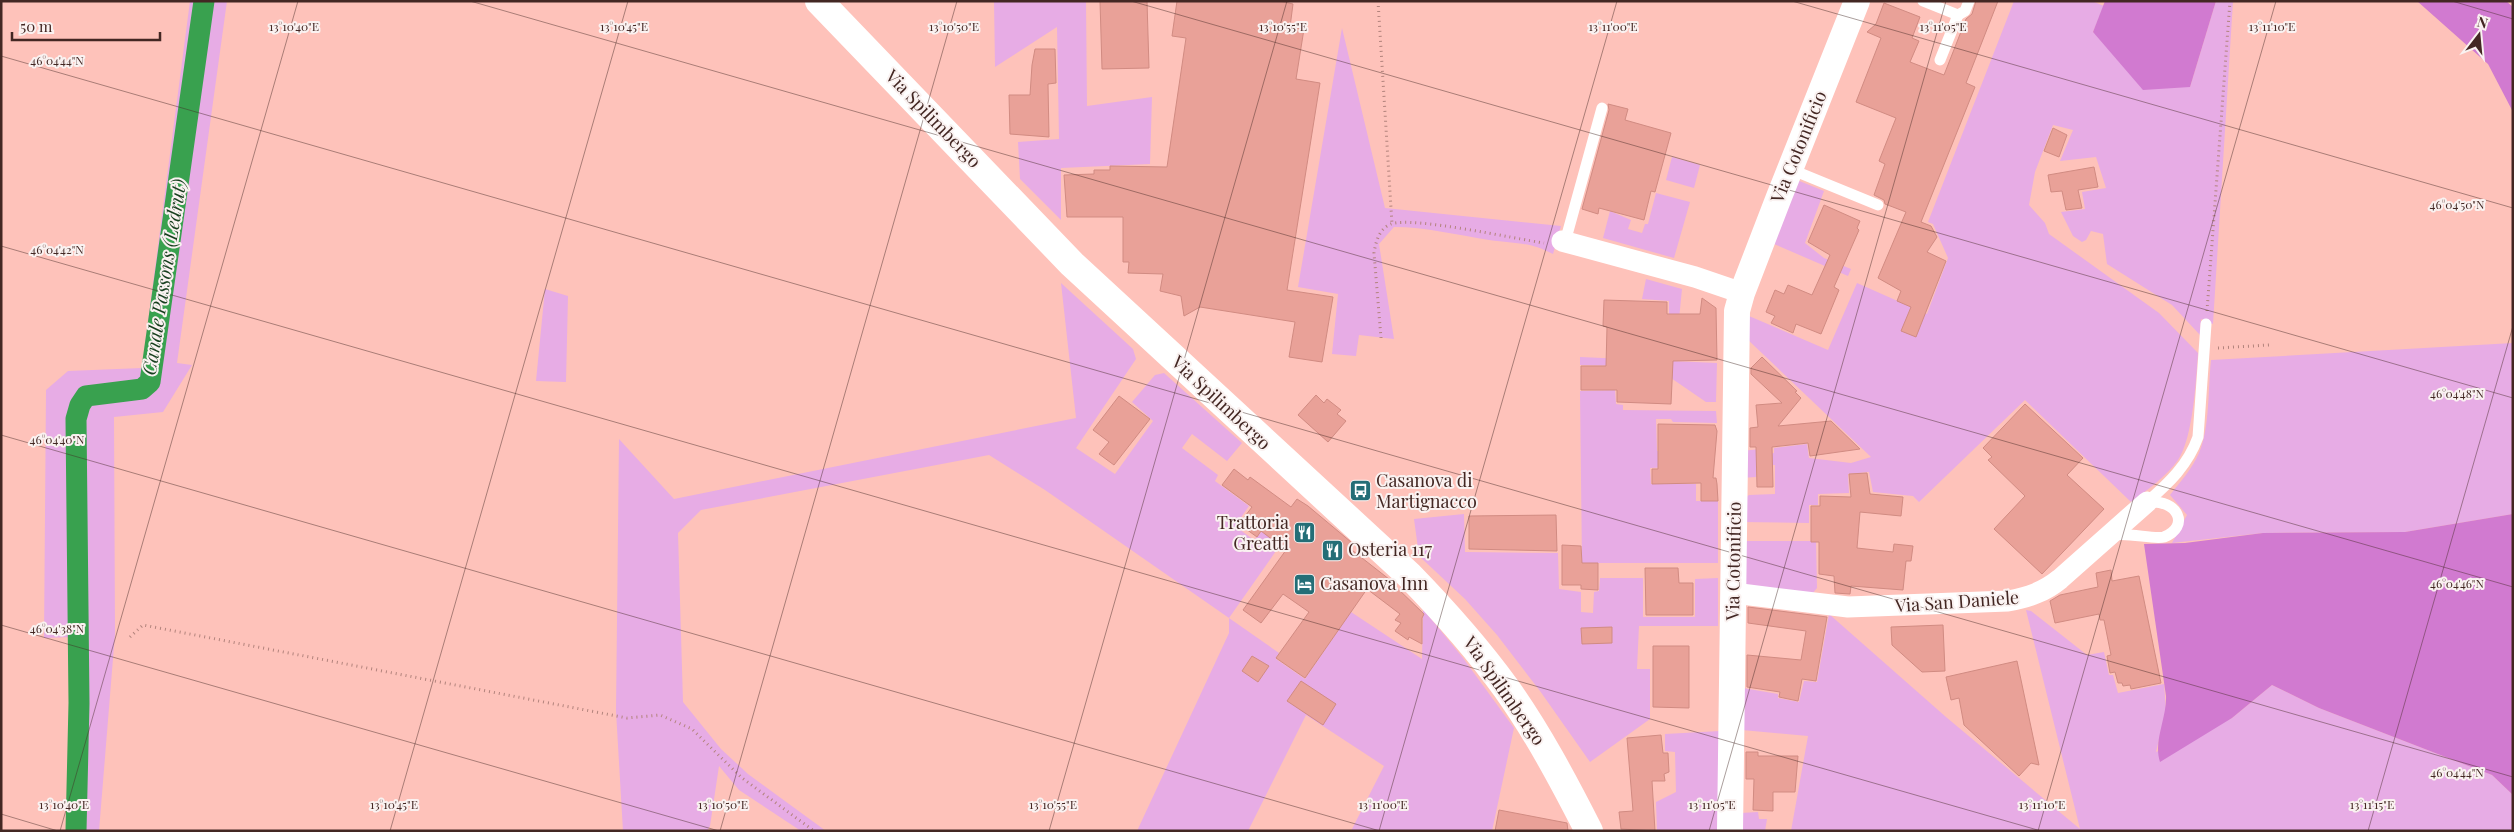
<svg xmlns="http://www.w3.org/2000/svg" width="2514" height="832" font-family="'Playfair Display',serif">
	<rect width="100%" height="100%" fill="#fec2ba"/>
	<g fill="#e7ace5">
		<path d="M190,1h37l-50,362 15,2 -29,47 -49,5 1,217 -16,197h-29l3,-35 -1,-159 -28,1 2,-248 22,-19 74,-3z"/>
		<path d="M994,1h92l1,105 65,-9 -2,67 -89,4v52l-41,-41 -2,-37 41,-3 -2,-112 -62,40z"/>
		<path d="M2014,1h78l12,5 -11,26 97,55 26,-86h17l-20,323 -12,-5 -1,16 -28,-30 -65,-41 -4,-30 -12,-3 -5,9 -4,2 -9,-6 -12,-24 24,-3 -3,-17 24,-4 -10,-31 -36,4 13,-31 -20,-5 -18,47 -6,33 16,18 4,11 110,79 39,40c-2,28 -5,85 -20,107 -12,17 -31,30 -47,42l-106,-102 -106,102 -6,-6 -40,-4 -4,-20 -21,2 1,19 -31,1v11h-9v18l-68,-1v-21l8,-6 26,-1v-29h-19v12l-15,1v-27l20,-2v6l13,-2v-5l33,-4 2,14 42,5 20,-6 -125,-119 3,-22 79,34 29,-67 70,31 21,-56 -15,-34 -5,-2z"/>
		<path d="M1342,28l43,180 176,18 -8,28c-25,-13 -38,-10 -64,-14 -32,-5 -63,-13 -95,-13l-15,17 15,95 -35,-4 -3,21 -24,-2 6,-60 -40,-7z"/>
		<path d="M1672,157l28,8 -6,23 -28,-8z"/>
		<path d="M1797,180l27,11 -19,52 19,15 27,11 -3,7 -74,-32z"/>
		<path d="M1656,193l34,9 -16,56 -71,-20 7,-27 21,9 -3,9 14,4 3,-9h3z"/>
		<path d="M1646,279l36,10 -7,71h-6v-59l-27,-2z"/>
		<path d="M1061,283l72,66 3,10 -60,89 39,26 38,-53 -21,-19 23,-27 9,-2 78,70 -15,18 -35,-27 -10,14 36,27 -3,6 34,25 -14,20 19,14 11,-12 18,13 -54,77 50,35 -3,6 29,20 46,-67 71,47 1,-50 40,49 51,70 -22,103h-141l33,-65 -78,-51 -58,116h-111l92,-198v-15l-184,-128 -56,-35 -288,55 -23,23 5,169 38,47 27,25 78,57h-25l-62,-41 -20,-24 -9,60 -3,5h-84l-7,-120 3,-272 55,60 402,-81z"/>
		<path d="M545,289l23,7 -2,86 -30,-1z"/>
		<path d="M2513,343v171l-108,18 -142,1 -91,10 15,-28 -17,-20c10,-13 22,-26 29,-42 11,-25 9,-66 12,-93z"/>
		<path d="M1580,357l137,6 -1,39h-10l-35,-24 -1,-11 -90,-2z"/>
		<path d="M1615,390l1,14 7,1v5l93,1 1,12 -44,-1 -2,-3h-15l1,32 11,-1v17l-18,1 1,16h45v17h22v62h-136l-2,-172z"/>
		<path d="M1464,514l1,38 93,1 1,36 22,3v20l12,1 1,-21 5,-1 1,-13h43v39h52v-38l23,-1v48h-79l-2,43h13v50l-60,43 -50,-71 -43,-56 -32,-36 -46,-43 -5,-37z"/>
		<path d="M1741,541h75l1,47 -5,6 -71,-8z"/>
		<path d="M2026,610l5,1 56,44 17,-3 5,23h4l5,18 46,-9 2,26 -10,42 76,-34 40,-33 47,23 173,67 21,20v36h-722l17,-95 -66,-6 1,-42 35,6v4l21,4 5,-21 13,1 12,-68 117,103 134,112z"/>
		<path d="M1720,731l-2,100h-61l-1,-29 20,-10 -1,-40 -10,-1v-17z"/>
		<path d="M1758,812l1,7h8l-2,12h-24v-18z"/>
	</g>
	<g fill="#d17ad0">
		<path d="M2105,1h111l-26,86 -47,3 -50,-58z"/>
		<path d="M2417,1h89l7,6v105l-25,-48z"/>
		<path d="M2513,514v281l-21,-20 -173,-67 -47,-23 -40,33 -72,44c-7,-21 7,-44 6,-66l-22,-152 41,-1 78,-10 142,-1z"/>
	</g>
	<g fill="none" stroke-linecap="round" stroke-linejoin="round">
		<path stroke="#39a14f" stroke-width="21" d="M76,831l3,-128 -3,-284 4,-14 6,-9 56,-7 8,-7 54,-381"/>
	</g>
	<g fill="#e9a198" stroke="#d18b82">
		<path d="M1100,1h47l2,67 -47,1z"/>
		<path d="M1177,1h103l13,3 -3,23 14,2 -8,50 24,4 -33,207 46,7 -11,65 -33,-5 6,-35 -95,-15 -16,9 -3,-20 -21,-5 3,-17 -35,-1 1,-11h-6v-45h-56l-3,-42 30,-1v-4h16v-4l57,1 19,-129 -14,-2z"/>
		<path d="M1976,1h22l-32,82 9,4 -54,135 10,4 6,11 -10,15 19,9 -30,76 -15,-6 10,-24 -14,-6 4,-10 -23,-13 28,-66 -21,-8 -1,-4 -10,-5 11,-31 -6,-3 17,-43 -40,-16 25,-64 -14,-6 9,-8 8,-21 36,14 -8,21 7,3 -9,21 34,13 22,-56 6,-5z"/>
		<path d="M1035,49h20l1,34 -8,1 1,53 -39,-3 -1,-39h21l2,-30z"/>
		<path d="M1608,104l20,5 -3,11 46,13 -16,59 -4,-1 -7,29 -45,-12 -1,6 -16,-5 27,-99z"/>
		<path d="M2053,128l14,7 -8,22 -15,-6z"/>
		<path d="M2094,167l4,20 -20,3 4,18 -16,2 -4,-19 -11,1 -3,-17z"/>
		<path d="M1824,205l36,16 -3,7 2,2 -25,57 5,3 -18,44 -25,-10 -3,9 -22,-10 4,-7 -9,-4 9,-22 9,4 4,-9 24,10 18,-40 -22,-13z"/>
		<path d="M1702,298l14,10 1,52 -44,1 -2,43 -54,-2v-12h-36v-24h25l1,-39 -4,-1 1,-26 63,2v12h33z"/>
		<path d="M1762,357l35,34 -2,1 6,6 -23,28 53,-5 29,28 -50,7 -2,-13 -36,4 1,40h-16l-1,-40h-6v-19l8,-1 -2,-22 26,-2 -31,-29v-6z"/>
		<path d="M1316,395l8,8 3,-4 14,11 -4,4 9,7 -18,21 -30,-27z"/>
		<path d="M1119,396l31,23 -36,46 -15,-11 10,-12 -16,-12z"/>
		<path d="M2025,404l58,54 -16,17 37,34 -62,65 -48,-45 31,-33 -37,-36 4,-3 -9,-9z"/>
		<path d="M1658,424l57,1 2,6 -4,47h3l1,6 1,17h-17v-18l-49,1v-15h6z"/>
		<path d="M1234,469l14,11 2,-3 41,30 6,-8 11,7 43,36 -3,5 46,36 -1,1 31,30 -2,4v26l-13,-7 -1,3 -13,-9 6,-8 -6,-3 5,-6 -33,-25 -62,89 -29,-20 33,-46 -26,-18 -22,29 -18,-13 43,-60 -25,-19 -4,6 -18,-13 13,-17 -30,-22z"/>
		<path d="M1867,473l3,21 33,3 -2,19 -41,-4 -3,36 36,4 1,-8 19,2 -2,15h-5l-3,29 -52,-4 -1,8 -15,-1 -1,-17 -15,-2v-32h-8v-36h9v-10l31,1 -2,-23z"/>
		<path d="M1556,515l1,36 -88,-2v-33z"/>
		<path d="M1562,545l19,1 1,17h16v27l-17,-1v-4h-19z"/>
		<path d="M1645,568h33l1,15h14v32h-47z"/>
		<path d="M2111,570l1,11 27,-5 22,107 -30,6 -1,-4 -7,1 -1,-3h-4l-3,-11 -5,1 -3,-17 4,-1 -7,-35h-4l-1,-6 -44,9 -5,-22 10,-6 38,-8 -2,-14z"/>
		<path d="M1748,607l79,10 -11,64 -14,-2 -4,22 -19,-4 1,-5 -33,-5v-32l54,5 5,-29 -58,-8z"/>
		<path d="M1943,625l2,46 -23,1 -30,-27 -1,-18z"/>
		<path d="M1612,627v16l-30,1 -1,-16z"/>
		<path d="M1653,646h36v62l-36,-1z"/>
		<path d="M1252,656l17,10 -11,16 -16,-11z"/>
		<path d="M2017,661l22,104 -8,-2 -12,13 -55,-51 -5,-27 -8,2 -5,-23z"/>
		<path d="M1301,681l35,23 -13,21 -36,-24z"/>
		<path d="M1661,735l2,18h5l1,19 -5,2 1,7h-13l3,50 -34,-2 -2,-17 14,-1 -6,-73z"/>
		<path d="M1746,752h12v4h40l-3,36h-22v19l-20,-1 1,-31h-8z"/>
		<path d="M1499,810l68,13 1,8h-73z"/>
	</g>
	<g fill="none" stroke-linecap="round" stroke-linejoin="round">
		<g stroke="#b2837c" stroke-width="3" stroke-dasharray="1 4" stroke-linecap="butt">
			<path d="M1378,1l14,223"/>
			<path d="M2207,311l23,-310"/>
			<path d="M1381,338l-7,-85c2,-12 5,-24 17,-29 21,-8 125,15 153,19"/>
			<path d="M2218,348l51,-3"/>
			<path d="M130,637l13,-12 484,93 33,-3 32,14 50,49 72,53"/>
		</g>
		<g stroke="#fff" stroke-width="11">
			<path d="M1923,1l35,14 -18,45"/>
			<path d="M1958,15l7,-4 4,-10"/>
			<path d="M1790,169l88,36"/>
			<path d="M1565,242l37,-134"/>
			<path d="M2147,502c22,-19 41,-37 51,-65l8,-113"/>
			<path d="M2113,535c16,-3 41,5 51,2 26,-10 15,-38 -17,-35"/>
		</g>
		<g stroke="#fff" stroke-width="21">
			<path d="M1562,241l133,36 47,16"/>
			<path d="M1733,593l115,14 160,-6c21,-4 36,-9 52,-22l87,-77"/>
		</g>
		<path stroke="#fff" stroke-width="26" d="M1730,831l7,-520 5,-18 37,-96 78,-196"/>
		<path stroke="#fff" stroke-width="28" d="M819,1l253,263 337,311c35,36 68,73 97,113 32,45 58,94 83,143"/>
	</g>
	<path fill="none" stroke="#432723" stroke-width="1" stroke-opacity="0.45" d="M470,1l2043,586M1131,1l1382,397M1792,1l721,207M2452,1l61,18M1,56l2512,721M1,246l2040,585M1,435l1379,396M1,625l718,206M1,814l57,17M60,831l238,-830M390,831l238,-830M720,831l237,-830M1049,831l238,-830M1379,831l238,-830M1709,831l237,-830M2038,831l238,-830M2368,831l145,-505"/>
	<defs>
		<symbol id="bus-square" viewBox="-11 -11 22 22"><rect x="-9" y="-9" width="18" height="18" rx="4" fill="#246e77" stroke="#faf2f1"/><path d="M-5-6H5V4H4V6H2V4H-2V6H-4V4H-5ZM-3.5-4V0h7V-4ZM-3.5 1.2v1.5H-2V1.2ZM2 1.2v1.5H3.5V1.2Z" fill="#fff"/></symbol>
		<symbol id="restaurant-square" viewBox="-11 -11 22 22"><rect x="-9" y="-9" width="18" height="18" rx="4" fill="#246e77" stroke="#faf2f1"/><path d="M-5-6h1v4h1v-4h1v4h1v-4h1v5L-1.5 .5V6h-2V.5L-5-1ZM5-6V6H3V1.5H1.5Q1.5-4 5-6Z" fill="#fff"/></symbol>
		<symbol id="hotel-square" viewBox="-11 -11 22 22"><rect x="-9" y="-9" width="18" height="18" rx="4" fill="#246e77" stroke="#faf2f1"/><path d="M-6-4.5h1.5V1H6V5H4.5V3h-9V5H-6ZM-4 0a1.8 1.8 0 1 1 3.6 0ZM.5 0V-2.5h3Q6-2.5 6 0Z" fill="#fff"/></symbol>
	</defs>
	<g fill-rule="evenodd">
		<use href="#bus-square" x="1348" y="478" width="25" height="25"/>
		<use href="#restaurant-square" x="1292" y="520" width="25" height="25"/>
		<use href="#restaurant-square" x="1320" y="538" width="25" height="25"/>
		<use href="#hotel-square" x="1292" y="572" width="25" height="25"/>
	</g>
	<g text-anchor="middle" stroke-width="4" stroke-linejoin="round" paint-order="stroke">
		<g font-size="18" fill="#432723" stroke="#faf2f1">
			<text transform="translate(933 119) rotate(46)" y="6">Via Spilimbergo</text>
			<text transform="translate(1799 147) rotate(-68)" y="6">Via Cotonificio</text>
			<text transform="translate(1221 403) rotate(43)" y="6">Via Spilimbergo</text>
			<text transform="translate(1734 561) rotate(-89)" y="6">Via Cotonificio</text>
			<text transform="translate(1957 602) rotate(-4)" y="6">Via San Daniele</text>
			<text transform="translate(1504 691) rotate(55)" y="6">Via Spilimbergo</text>
		</g>
		<g font-size="18" fill="#432723" stroke="#faf2f1" text-anchor="start">
			<text x="1376" y="487">Casanova di<tspan x="1376" dy="21">Martignacco</tspan></text>
			<text x="1289" y="529" text-anchor="end">Trattoria<tspan x="1289" dy="21">Greatti</tspan></text>
			<text x="1348" y="556">Osteria 117</text>
			<text x="1320" y="590">Casanova Inn</text>
		</g>
		<g font-size="19" font-style="italic" fill="#173f1e" stroke="#faf2f1">
			<text transform="translate(164 277) rotate(-81)" y="7">Canale Passons (Ledrut)</text>
		</g>
	</g>
	<g font-size="12" text-anchor="middle" fill="#432723" stroke="#faf2f1" stroke-width="4" stroke-linejoin="round" paint-order="stroke">
		<text x="294" y="31">13°10'40"E</text>
		<text x="624" y="31">13°10'45"E</text>
		<text x="954" y="31">13°10'50"E</text>
		<text x="1283" y="31">13°10'55"E</text>
		<text x="1613" y="31">13°11'00"E</text>
		<text x="1943" y="31">13°11'05"E</text>
		<text x="2272" y="31">13°11'10"E</text>
		<text x="57" y="65">46°04'44"N</text>
		<text x="2457" y="209">46°04'50"N</text>
		<text x="57" y="254">46°04'42"N</text>
		<text x="2457" y="398">46°04'48"N</text>
		<text x="57" y="444">46°04'40"N</text>
		<text x="2457" y="588">46°04'46"N</text>
		<text x="57" y="633">46°04'38"N</text>
		<text x="2457" y="777">46°04'44"N</text>
		<text x="64" y="809">13°10'40"E</text>
		<text x="394" y="809">13°10'45"E</text>
		<text x="723" y="809">13°10'50"E</text>
		<text x="1053" y="809">13°10'55"E</text>
		<text x="1383" y="809">13°11'00"E</text>
		<text x="1712" y="809">13°11'05"E</text>
		<text x="2042" y="809">13°11'10"E</text>
		<text x="2372" y="809">13°11'15"E</text>
	</g>
	<rect width="2514" height="832" fill="none" stroke="#432723" stroke-width="5"/>
	<g transform="translate(2479 35) rotate(16)" stroke="#faf2f1" stroke-width="4" paint-order="stroke">
	<path d="M0-4L9 19L0 12L-9 19Z" fill="#432723"/>
	<text y="-8" font-size="14" font-weight="bold" text-anchor="middle" fill="#432723">N</text>
	</g>
	<path d="M12 32v8h148v-8" fill="none" stroke="#432723" stroke-width="2.5"/>
	<text x="20" y="32" font-size="15" fill="#432723" stroke="#faf2f1" stroke-width="4" paint-order="stroke">50 m</text>
</svg>
